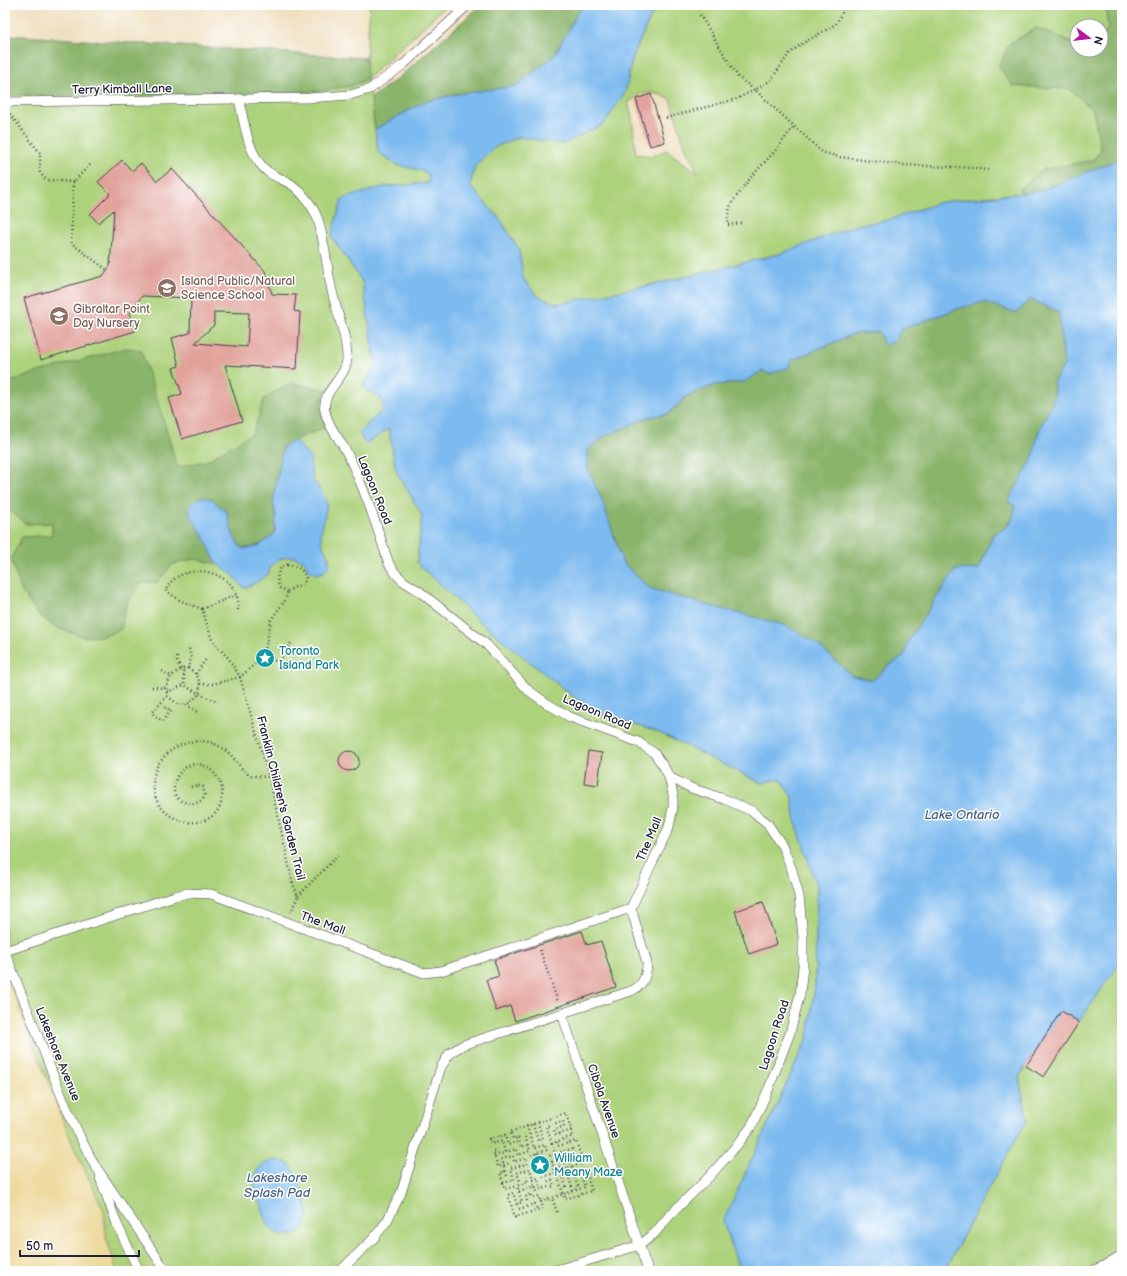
<svg xmlns="http://www.w3.org/2000/svg" width="1127" height="1276" font-family="'Balsamiq Sans',sans-serif">
	<rect width="100%" height="100%" fill="#fff"/>
	<filter id="ink" filterUnits="userSpaceOnUse"><feTurbulence type="fractalNoise" baseFrequency=".025" numOctaves="2"/><feDisplacementMap in="SourceGraphic" scale="8" xChannelSelector="R" yChannelSelector="G"/><feConvolveMatrix kernelMatrix="1 2 1 2 8 2 1 2 1" color-interpolation-filters="sRGB"/></filter>
	<filter id="wash" filterUnits="userSpaceOnUse"><feTurbulence type="fractalNoise" baseFrequency=".012" numOctaves="4" result="noise"/><feDisplacementMap in="SourceGraphic" scale="16" xChannelSelector="R" yChannelSelector="G"/><feGaussianBlur stdDeviation="0.9" result="paint"/><feColorMatrix in="noise" values="0 0 0 0 0 0 0 0 0 0 0 0 0 0 0 0 0 1.4 0 .05"/><feComposite in="paint" operator="in"/></filter>
	<g filter="url(#wash)">
		<rect width="100%" height="100%" fill="#efdfbf"/>
		<g fill="#add27b" stroke="#687a5b" fill-rule="evenodd">
			<path d="M370,5h77l-80,74 4,19 7,54 20,13 25,6 7,4 -2,8 -46,4 -18,6 -33,43 31,45 14,83 -13,23 18,11 8,30 7,43 26,44 -5,48 184,151 57,18 103,51 20,-4 11,18 4,25 21,66 -2,98 -7,51 -85,185 17,49h-735v-1236l361,23z"/>
			<path d="M656,5h450l2,25 -7,5v-9h-24v18l-41,-16 -23,58 57,2 23,22 8,40 -8,10 -73,28 1,5 -80,9 -52,18 -32,5 -78,29 -119,29 -103,21 -20,-8 -14,-18 -4,-28 -19,-31 -30,-33 5,-20 18,-18 26,-11 44,7 62,-51 8,-37zM651,93l10,2 9,4 16,50 12,24 -32,-23 -14,6 -16,-2 -4,-37 -4,-14 13,-9z"/>
			<path d="M1122,959v312h-177l37,-71 45,-80 -8,-43 8,-11 91,-101z"/>
		</g>
		<g fill="#8ab46b" stroke="#566b53">
			<path d="M481,5h101l-28,51 -38,30 -59,8 -33,8 -49,27 -4,-31 25,-18z"/>
			<path d="M1106,5h16v153l-82,33 -19,2 -1,-5 24,-19 49,-9 8,-10 -8,-40 -23,-21 -57,-3 -14,-19 10,-23 27,-16 41,16v6h24v-15l7,-6z"/>
			<path d="M5,35l361,23 1,21 -16,7 -33,5 -92,4h-221z"/>
			<path d="M1030,299l29,13 5,53 -11,18 2,11 -4,12 -12,24 -7,30 -23,42 6,4c-2,17 -6,21 -22,28l-14,35 -24,1 -47,71 -4,15 -16,10 -15,14 -21,-4 -36,-33 -117,-40 -50,-15 -26,-25 -21,-63 -14,-31v-19l14,-13 46,-20 20,-3 19,-18 28,-11 29,-3 18,-12 25,-2 5,-8 62,-26 25,-2 5,12 10,-2 8,-13 55,-20 27,-7 33,11z"/>
			<path d="M127,348l14,2 23,71 13,46 29,-6 47,-28 11,-34 26,-16 37,7c-9,16 -8,20 -1,37l-32,13 -11,7 -10,55 3,13 -1,18c-13,10 -17,16 -34,15l-8,-13 -7,-24 -37,3 15,23 13,27 -22,-5 -22,5 -16,18 -16,1 -14,19 -6,27 -17,7 -20,1 -30,-10 -18,-15 -15,-22 -10,-31 11,-22 30,-2v-12l-26,1 -21,-18v-122l33,-12z"/>
		</g>
		<path fill="#eeda9e" stroke="#887e6c" d="M5,972l67,171 32,68 2,26 11,34h-112z"/>
		<g fill="#7bbaef" stroke="#4e6e95" fill-rule="evenodd">
			<path d="M582,5h74l-23,51 -8,37 -21,31 -41,20 -44,-7 -26,11 -18,18 -5,20 30,33 19,31 4,28 14,18 20,8 103,-21 119,-29 78,-29 32,-5 52,-18 99,-11 82,-33v801l-43,63 -18,-11 -42,66 8,43 -45,80 -37,71h-205l-17,-49 85,-185 7,-51 2,-98 -21,-66 -4,-25 -11,-18 -20,4 -103,-51 -57,-18 -30,-19 -91,-73 -63,-59 5,-48 -26,-44 -7,-42 -24,15 -6,-12 24,-22 -2,-12 -18,-10 13,-24 -14,-83 -31,-45 11,-37 40,-12 46,-4 1,-8 -6,-4 -25,-6 -20,-13 -3,-23 49,-27 33,-8 59,-8 38,-30zM1030,299l29,13 5,53 -11,18 2,11 -4,12 -12,24 -7,30 -24,42 7,4c-2,18 -6,21 -22,28l-14,35 -24,1 -47,71 -4,15 -16,10 -15,14 -21,-4 -36,-33 -31,-18 -86,-22 -50,-15 -26,-25 -21,-63 -14,-31v-19l15,-13 45,-20 20,-3 19,-18 28,-11 29,-3 18,-11 7,3 19,-6 4,-8 62,-26 25,-2 5,13 10,-3 8,-13 55,-20 27,-7 33,11z"/>
			<path d="M294,440l7,7 9,11 2,20 13,20 2,7 -6,29 2,13 6,11v8l-5,6 -8,2 -8,-4 -4,-9 -9,-4h-9l-8,3 -7,6 -3,8 -12,9 -12,5 -13,-15 -14,-9 -13,-27 -15,-23 2,-9 7,-7 5,-1 9,2 14,12 7,24 8,13c16,2 22,-5 34,-15l1,-18 -3,-13 10,-55z"/>
			<path d="M277,1160c5,1 10,2 14,6 6,5 16,38 17,46 0,7 -3,15 -8,19 -10,8 -26,5 -32,-7 -3,-6 -5,-13 -7,-20 -2,-6 -6,-14 -7,-20 -1,-15 10,-23 23,-24z"/>
		</g>
		<g id="blocks">
			<g fill="#e1a099" fill-rule="evenodd">
				<path d="M651,94l14,48 -15,4 -14,-47z"/>
				<path d="M122,160l10,11 9,-8 16,18 15,-12 93,102 7,23 24,1 -2,16 6,1 -3,57 -72,-4 17,56 -60,18 -13,-41 13,-4 -9,-26 6,-2 -7,-28 18,-5 1,-35 -49,-2 -12,17 5,18 -94,29 -17,-62 79,-22 7,-10 4,-56 -16,13 -8,-9 20,-20 -12,-12zM214,312l35,1 -2,34 -52,-4 19,-18z"/>
				<circle cx="349" cy="761" r="10"/>
				<path d="M588,751l14,2 -4,32 -14,-2z"/>
				<path d="M763,902l14,42 -28,10 -14,-43z"/>
				<path d="M582,931l5,14 14,-4 15,46 -101,34 -5,-15 -14,5 -10,-31 13,-4 -5,-16z"/>
				<path d="M1061,1011l18,11 -35,55 -18,-11z"/>
			</g>
		</g>
	</g>
	<g filter="url(#ink)">
		<use href="#blocks" fill-opacity="0" stroke="#413e4f" stroke-width="1"/>
		<g fill="none" stroke-linecap="round" stroke-linejoin="round">
			<defs>
				<g id="service">
					<path d="M239,99c5,23 9,57 28,72 7,6 16,8 24,13 12,9 24,24 28,39 6,22 8,46 13,68 5,23 15,45 15,68 -1,20 -26,31 -22,52 3,16 15,28 22,42 18,36 30,74 42,111l7,10 7,7 16,10 68,54 41,45 18,13 24,14 68,25 16,11 10,14 5,10 22,11 33,11 28,12 15,12 15,22 10,25 7,26 4,41v30l-3,27 -10,39 -21,55 -18,39 -14,18 -28,32 -39,38 -16,19 -14,11 -87,26"/>
					<path d="M5,102l304,-4 41,-3 20,-6 33,-24 65,-60"/>
					<path d="M5,951l170,-55 13,-3 23,1 213,79 17,-2 190,-63"/>
					<path d="M5,952l58,148 17,37 14,27 72,107"/>
					<path d="M562,1014l86,257"/>
					<path d="M100,1178l17,46 22,47"/>
					<path d="M340,1271l33,-32 14,-18 14,-28 40,-126 9,-14 13,-8 168,-54c12,-5 16,-15 16,-28l-16,-55 38,-81 4,-20v-12l-4,-18"/>
				</g>
				<path id="pedestrian" d="M1097,1271l7,-3 18,-11"/>
			</defs>
			<use href="#service" stroke="#413e4f" stroke-width="10"/>
			<use href="#pedestrian" stroke="#413e4f" stroke-width="14"/>
			<g stroke="#413e4f" stroke-width="2.5" stroke-dasharray="1 3" stroke-linecap="butt">
				<path d="M700,15l38,62 17,13 67,62 17,5 65,8 70,3 14,2"/>
				<path d="M10,114l30,39v19l3,5 4,3 26,2"/>
				<path d="M666,118l70,-19 19,-9 16,-10 18,-26 11,-9 36,-21 10,-19"/>
				<path d="M90,165l-17,17 -2,61 36,27"/>
				<path d="M741,223l-13,2v-9l3,-12 21,-28 24,-26 18,-24"/>
				<path d="M287,565c10,1 17,4 19,14l-2,4 -17,8 -7,-3c-4,-7 -3,-14 1,-21z"/>
				<path d="M202,609l34,-14"/>
				<path d="M238,610c0,-7 0,-15 -4,-21 -13,-19 -43,-24 -61,-9 -3,3 -5,7 -8,10l16,11 21,8 10,31 17,19 11,18 29,100 24,107 5,12 -7,16"/>
				<path d="M264,656l7,-36 15,-21 1,-8"/>
				<path d="M177,657v5l7,11v12l15,9 19,8"/>
				<path d="M188,668c-9,0 -20,9 -21,18 -1,3 0,6 0,10l12,9 11,-2 9,-9c2,-11 0,-20 -11,-26l3,-10 -2,-10"/>
				<path d="M162,671l9,5"/>
				<path d="M196,674l10,-15"/>
				<path d="M200,684h13l27,-7 24,-21 16,7 4,-10 7,-10"/>
				<path d="M152,687l15,1"/>
				<path d="M167,692l17,-7"/>
				<path d="M186,705l9,5 4,4"/>
				<path d="M165,708l1,-1 5,4 -9,10 -10,-8 15,-17"/>
				<path d="M191,787l6,-2 6,2 2,9c-4,6 -9,8 -16,7 -34,-4 -4,-59 24,-31 7,7 10,15 9,25 -3,36 -58,32 -67,-2 -3,-10 -2,-23 4,-32 10,-14 23,-21 41,-22 15,0 27,9 36,20 3,4 7,10 12,13 6,3 14,2 21,3"/>
				<path d="M298,896l42,-43"/>
				<path d="M540,950l18,52"/>
				<path d="M533,1124l5,17 5,-2 -5,-16"/>
				<path d="M527,1126l7,22 11,-3 2,5 -16,5"/>
				<path d="M552,1143l-6,-17 17,-5 1,5 -10,4 2,5 16,-5"/>
				<path d="M528,1145l-7,2 -3,-10 -5,2 -3,-7 56,-19 7,23 -21,7 3,11 -6,2"/>
				<path d="M498,1149l-5,2 5,16 12,-4"/>
				<path d="M505,1152l-3,-11 -11,3 -2,-5 16,-4 3,10 11,-3"/>
				<path d="M537,1153l3,12"/>
				<path d="M568,1155l4,12"/>
				<path d="M494,1156l22,-7 2,6 12,-4 -6,-17"/>
				<path d="M507,1176l-2,-5 -5,2 5,16 12,-3"/>
				<path d="M526,1176l2,6 -11,4 5,16 -5,2 -4,-11 -5,2 7,22 28,-9 -2,-6 11,-4"/>
				<path d="M543,1177l12,-4 -3,-11 5,-2 4,10 22,-7 -7,-22 -18,5 -1,-5"/>
				<path d="M533,1180l5,-2 3,11 13,-3 -2,-6 -6,2"/>
				<path d="M503,1183l11,-3 -3,-12 16,-4 -1,-6 -12,4 -1,-6 -11,3 3,12"/>
				<path d="M521,1184l-4,-11 13,-4 7,23"/>
				<path d="M566,1187l-3,-11 -5,2 7,21 27,-8 -7,-22 -12,4 6,16"/>
				<path d="M519,1191l16,-5"/>
				<path d="M573,1191l-12,-39 11,-3 3,10"/>
				<path d="M527,1201l-1,-5 5,-2 2,4 6,-2 2,6"/>
				<path d="M519,1209l16,-5 2,6"/>
				<path d="M557,1212l-5,-14 33,-11 -4,-11"/>
			</g>
			<use href="#service" stroke="#fff" stroke-width="9"/>
			<use href="#pedestrian" stroke="#fff" stroke-width="13"/>
		</g>
	</g>
	<defs>
		<symbol id="school-disc" viewBox="-11 -11 22 22"><circle r="9.5" fill="#8d6e63" stroke="#fff"/><path d="M0-5L7-2L0 1L-7-2ZM-4 1L0 2.5L4 1V4Q0 6-4 4Z" fill="#fff"/></symbol>
		<symbol id="sight-disc" viewBox="-11 -11 22 22"><circle r="9.5" fill="#0f9aa8" stroke="#fff"/><path d="M0-6L1.8-2.2L6-1.7L2.9 1.2L3.7 5.4L0 3.3L-3.7 5.4L-2.9 1.2L-6-1.7L-1.8-2.2Z" fill="#fff"/></symbol>
	</defs>
	<g fill-rule="evenodd">
		<use href="#school-disc" x="156" y="277" width="22" height="22"/>
		<use href="#school-disc" x="48" y="305" width="22" height="22"/>
		<use href="#sight-disc" x="254" y="647" width="22" height="22"/>
		<use href="#sight-disc" x="529" y="1154" width="22" height="22"/>
	</g>
	<g text-anchor="middle" stroke-width="3" stroke-linejoin="round" paint-order="stroke">
		<g font-size="12" fill="#22223b" stroke="#fff">
			<text transform="translate(122 89) rotate(-1)" y="4">Terry Kimball Lane</text>
			<text transform="translate(375 490) rotate(68)" y="4">Lagoon Road</text>
			<text transform="translate(597 712) rotate(23)" y="4">Lagoon Road</text>
			<text transform="translate(281 798) rotate(76)" y="4">Franklin Children's Garden Trail</text>
			<text transform="translate(649 839) rotate(-67)" y="4">The Mall</text>
			<text transform="translate(323 923) rotate(20)" y="4">The Mall</text>
			<text transform="translate(774 1035) rotate(-72)" y="4">Lagoon Road</text>
			<text transform="translate(58 1054) rotate(68)" y="4">Lakeshore Avenue</text>
			<text transform="translate(604 1101) rotate(71)" y="4">Cibola Avenue</text>
		</g>
		<g font-size="12" fill="#785e54" stroke="#fff" text-anchor="start">
			<text x="181" y="285">Island Public/Natural<tspan x="181" dy="14">Science School</tspan></text>
			<text x="73" y="313">Gibraltar Point<tspan x="73" dy="14">Day Nursery</tspan></text>
		</g>
		<g font-size="12" fill="#0d838f" stroke="#fff" text-anchor="start">
			<text x="279" y="655">Toronto<tspan x="279" dy="14">Island Park</tspan></text>
			<text x="554" y="1162">William<tspan x="554" dy="14">Meany Maze</tspan></text>
		</g>
		<g font-size="13" font-style="italic" fill="#465f83" stroke="#fff">
			<text x="962" y="819">Lake Ontario</text>
			<text x="277" y="1182">Lakeshore<tspan x="277" dy="15">Splash Pad</tspan></text>
		</g>
	</g>
	<rect width="1127" height="1276" fill="none" stroke="#fff" stroke-width="20"/>
	<g transform="translate(1089 38) rotate(105)"><circle r="19" fill="#ffffff" stroke="#a7a7b1"/>
	<path d="M0-3L7 15L0 10L-7 15Z" fill="#b5179e"/>
	<text y="-6" font-size="11" font-weight="bold" text-anchor="middle" fill="#22223b">N</text>
	</g>
	<path d="M20 1250v6h119v-6" fill="none" stroke="#22223b" stroke-width="2"/>
	<text x="26" y="1250" font-size="12" fill="#22223b" stroke="#ffffff" stroke-width="3" paint-order="stroke">50 m</text>
</svg>
